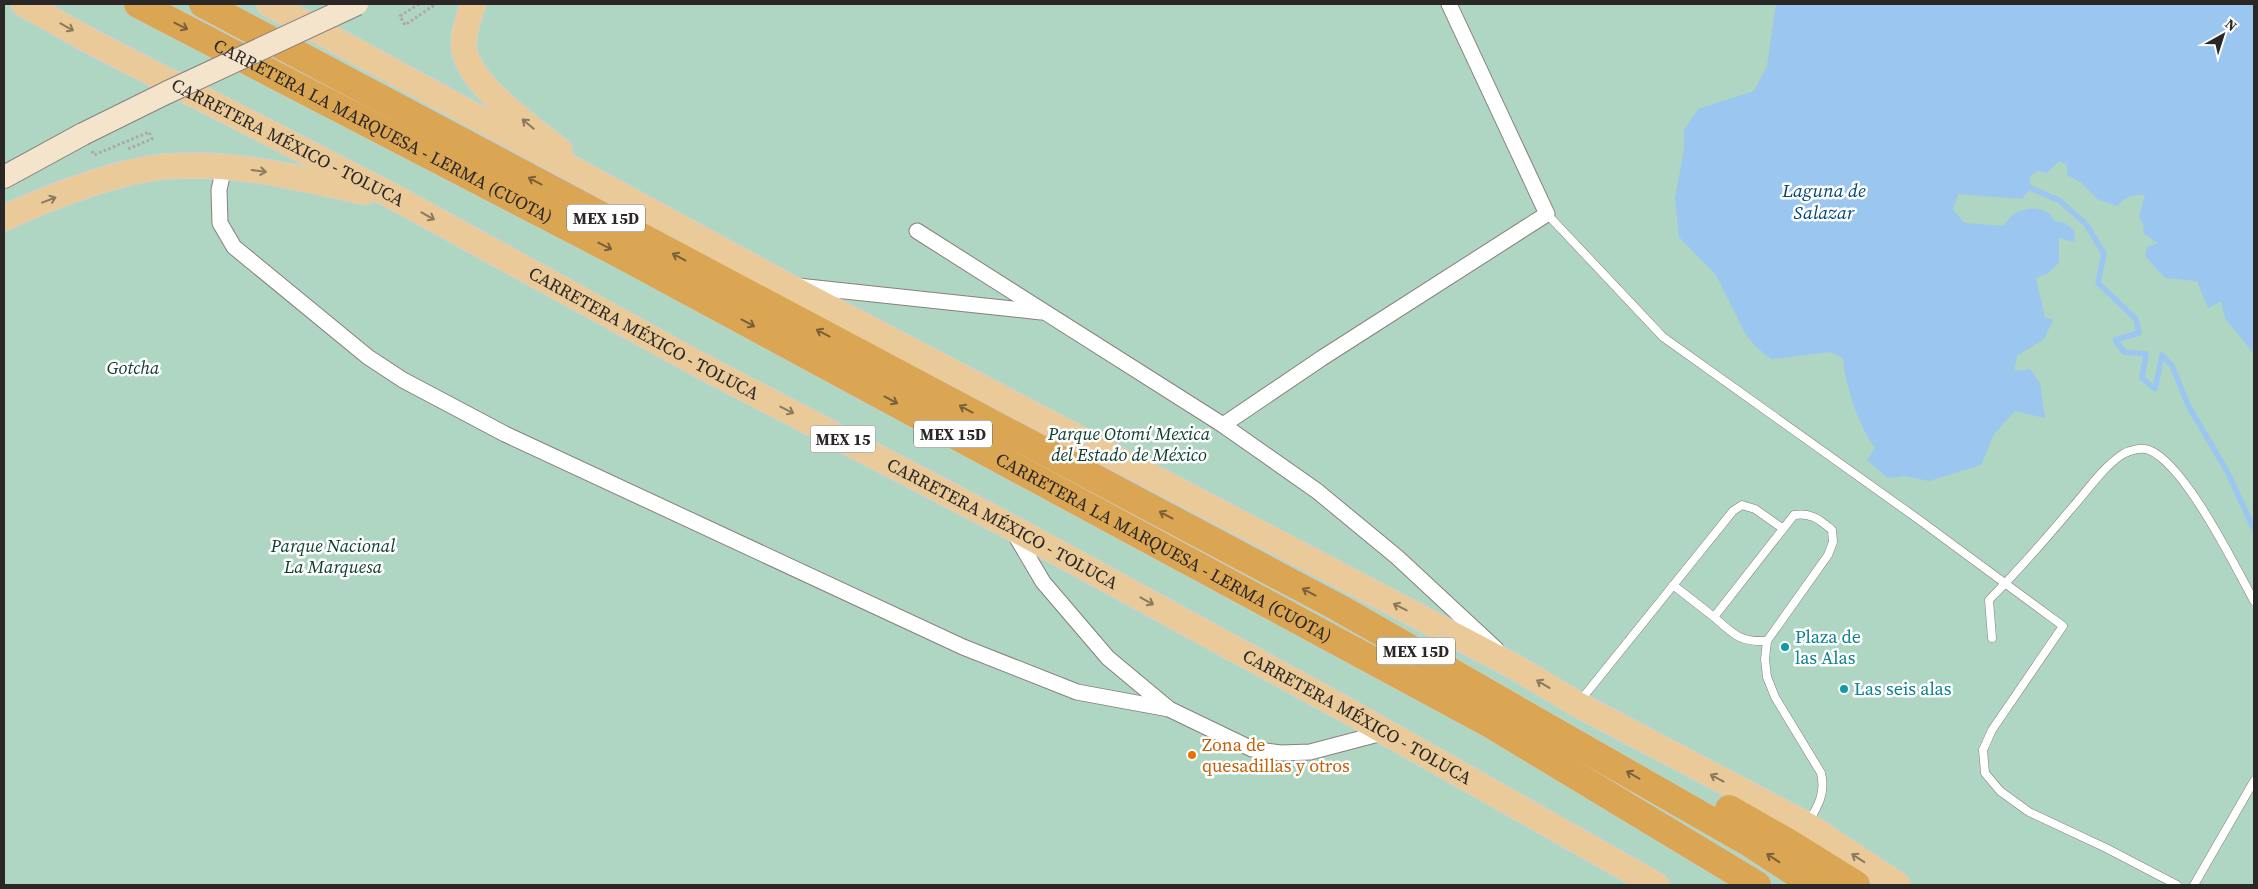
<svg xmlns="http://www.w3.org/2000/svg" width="2258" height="889" font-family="'Source Serif 4',serif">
	<rect width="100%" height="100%" fill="#fbf0ed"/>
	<rect fill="#aed6c2" x="4" y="4" width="2250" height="881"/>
	<path fill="#9bc6ef" d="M1776,4h478v350l-29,-36 -4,-17 -13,7 -11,-27 -32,-3 -20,-22 2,-9 11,-4 -14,-9 -1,-11 -4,-6 6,-22c-13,-1 -19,2 -28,11l-20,-7 -15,-16 -15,-8v-10l-8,-4 -12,12 -9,-2 -8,5 1,12 -9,11 -64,-5 -5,16 12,13 38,3c3,-3 7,-10 11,-12 12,-8 36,-8 40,7l11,2 9,7 1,12 -16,-4v25l-12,11 -11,4 9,39 8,3 -9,19 -27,17 -3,15 16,-2 10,14 5,35 -30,-7 -21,23 -13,31 -52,16 -24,-5 -17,2 -21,-18 8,-12c-16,-21 -30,-63 -32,-90l-13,-6 -59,7 -15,-12 -11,-14 -29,-58 -37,-38 -4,-39 9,-48v-20l14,-21 56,-18 13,-25z"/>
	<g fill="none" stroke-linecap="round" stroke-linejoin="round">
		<path stroke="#9bc6ef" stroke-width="5.5" d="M2031,188l29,13 26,23 18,30 -6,29 38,36 3,14 -24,7 9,12 22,2 -4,24 13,11 7,-34 10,11 17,41 38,64 27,58"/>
		<defs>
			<g id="service">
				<path d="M1547,214l116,123 255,182 145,107 -71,104 -9,20 2,23 15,18 29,21 77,36 71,37"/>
				<path d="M1673,585l41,32 80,-102c17,-3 26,5 38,15l1,12 -5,13 -61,86 -2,18 2,18 8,20 46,76c5,20 -3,33 -13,50"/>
				<path d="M1714,617c20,18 26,25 53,24"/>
				<path d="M1992,638l-3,-38c29,-29 55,-59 82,-91 16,-18 32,-42 52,-55 7,-4 19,-7 26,-4 36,14 86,116 105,151"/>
				<path d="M1580,701l153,-190 9,-6 13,4 27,19"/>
				<path d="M2194,885l60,-104"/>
			</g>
			<g id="minor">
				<path d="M224,167l-5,23 1,33 14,24 134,110 35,23 102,54 458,213 114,45 92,17 83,40 29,4 29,-1 76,-20"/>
				<path d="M917,231l306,194 94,66 80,66 99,92"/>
				<path d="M798,286l243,26"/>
				<path d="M1223,425l99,-67 225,-144 -98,-210"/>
				<path d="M1013,531l30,51 65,76 60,50"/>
			</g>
			<path id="secondary" d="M4,177l79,-43"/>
			<g id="primary">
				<path id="s1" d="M24,4l68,38 302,155 304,167 311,162 341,186 306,173"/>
				<path d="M269,4l515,280 731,383 62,37 230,121 91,60"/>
				<path d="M473,4c-4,14 -11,30 -9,45 5,36 68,79 96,102"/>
				<path d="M4,218c46,-21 119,-50 170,-52 64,-4 129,13 191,26"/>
			</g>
			<g id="motorway">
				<path id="s2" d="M138,4l480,249 874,472 265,160"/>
				<path d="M203,4l1138,605 407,233 66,43"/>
				<path d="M1729,809l58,33 69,43"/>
			</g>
		</defs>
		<use href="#service" stroke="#897f7c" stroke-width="9"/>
		<use href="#minor" stroke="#897f7c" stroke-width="17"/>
		<use href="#secondary" stroke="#897f7c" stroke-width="24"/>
		<use href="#primary" stroke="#d0cfcf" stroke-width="27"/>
		<use href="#motorway" stroke="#d0cfcf" stroke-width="29"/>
		<g stroke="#afa7a4" stroke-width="3" stroke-dasharray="2.5 2.5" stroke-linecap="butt">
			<path d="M419,4l-19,12 5,9 31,-21"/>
			<path d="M92,151l2,4 55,-23 3,7 -24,10"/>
		</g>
		<use href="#service" stroke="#fff" stroke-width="8"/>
		<use href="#minor" stroke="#fff" stroke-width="15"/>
		<use href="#secondary" stroke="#f4e4cb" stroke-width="22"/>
		<use href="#primary" stroke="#e9ca98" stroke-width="25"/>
		<use href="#motorway" stroke="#dba653" stroke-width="28"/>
		<defs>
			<path id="secondary-bridge" d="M83,134l83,-41 191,-89"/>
		</defs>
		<use href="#secondary-bridge" stroke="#897f7c" stroke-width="24" stroke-linecap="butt"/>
		<use href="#secondary-bridge" stroke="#f4e4cb" stroke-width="22"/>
	</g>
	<defs><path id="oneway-shaft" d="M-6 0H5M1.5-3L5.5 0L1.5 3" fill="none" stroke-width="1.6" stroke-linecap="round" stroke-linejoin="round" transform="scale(1.25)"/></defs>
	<g stroke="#7a603a">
		<use href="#oneway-shaft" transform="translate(181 26) rotate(27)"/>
		<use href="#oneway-shaft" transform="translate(535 181) rotate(-152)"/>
		<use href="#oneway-shaft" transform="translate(605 246) rotate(27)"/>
		<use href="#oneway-shaft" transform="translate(679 257) rotate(-152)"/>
		<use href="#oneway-shaft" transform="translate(748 323) rotate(28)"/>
		<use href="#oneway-shaft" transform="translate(823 333) rotate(-152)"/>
		<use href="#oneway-shaft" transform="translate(891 400) rotate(28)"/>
		<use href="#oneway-shaft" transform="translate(966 409) rotate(-152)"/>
		<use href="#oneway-shaft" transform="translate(1166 515) rotate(-152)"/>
		<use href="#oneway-shaft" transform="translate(1309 592) rotate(-152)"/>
		<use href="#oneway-shaft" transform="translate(1633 775) rotate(-150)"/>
		<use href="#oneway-shaft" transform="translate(1773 858) rotate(-147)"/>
	</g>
	<g stroke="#8a785f">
		<use href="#oneway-shaft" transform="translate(67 27) rotate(29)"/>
		<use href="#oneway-shaft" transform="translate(528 124) rotate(-140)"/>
		<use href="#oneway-shaft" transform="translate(259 171) rotate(8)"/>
		<use href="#oneway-shaft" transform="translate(49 200) rotate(-21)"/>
		<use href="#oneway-shaft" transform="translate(428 216) rotate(29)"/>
		<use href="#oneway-shaft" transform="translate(787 410) rotate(27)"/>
		<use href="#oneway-shaft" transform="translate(1147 601) rotate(29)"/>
		<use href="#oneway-shaft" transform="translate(1400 607) rotate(-153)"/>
		<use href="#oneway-shaft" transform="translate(1543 684) rotate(-149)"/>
		<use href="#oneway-shaft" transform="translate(1717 778) rotate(-152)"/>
		<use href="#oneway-shaft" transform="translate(1858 858) rotate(-147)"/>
	</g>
	<g fill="#0f9aa8" stroke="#fff" stroke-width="2">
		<circle cx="1785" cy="647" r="5"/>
		<circle cx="1844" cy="689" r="5"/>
	</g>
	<circle fill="#e8710a" stroke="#fff" stroke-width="2" cx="1192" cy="755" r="5"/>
	<g text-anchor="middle" stroke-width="5" stroke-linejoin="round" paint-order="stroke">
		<g fill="#fff" stroke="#6b6867" stroke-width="1">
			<rect x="567" y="204.5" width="78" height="27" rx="4"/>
			<rect x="914" y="420.5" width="78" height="27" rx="4"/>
			<rect x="810.5" y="425.5" width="65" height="27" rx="4"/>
			<rect x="1377" y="637.5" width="78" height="27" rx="4"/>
		</g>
		<g font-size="16" font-weight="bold" fill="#2b2726">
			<text x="606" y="224">MEX 15D</text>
			<text x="953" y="440">MEX 15D</text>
			<text x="843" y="445">MEX 15</text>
			<text x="1416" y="657">MEX 15D</text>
		</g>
		<g font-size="18" fill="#2b2726" stroke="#fff">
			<text dy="6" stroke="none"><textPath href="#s2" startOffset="276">CARRETERA LA MARQUESA - LERMA (CUOTA)</textPath></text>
			<text dy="6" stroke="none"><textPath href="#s1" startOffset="298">CARRETERA MÉXICO - TOLUCA</textPath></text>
			<text dy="6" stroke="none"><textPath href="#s1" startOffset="702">CARRETERA MÉXICO - TOLUCA</textPath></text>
			<text dy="6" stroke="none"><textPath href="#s1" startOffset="1108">CARRETERA MÉXICO - TOLUCA</textPath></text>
			<text dy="6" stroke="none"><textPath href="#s2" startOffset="1161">CARRETERA LA MARQUESA - LERMA (CUOTA)</textPath></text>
			<text dy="6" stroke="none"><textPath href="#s1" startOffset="1512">CARRETERA MÉXICO - TOLUCA</textPath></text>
		</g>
		<g font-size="18" font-style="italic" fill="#0a3d2b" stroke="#fff">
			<text x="133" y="374">Gotcha</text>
			<text x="1129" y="440">Parque Otomí Mexica<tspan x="1129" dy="21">del Estado de México</tspan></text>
			<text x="333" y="552">Parque Nacional<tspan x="333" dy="21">La Marquesa</tspan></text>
		</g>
		<g font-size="18" fill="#0d838f" stroke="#fff" text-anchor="start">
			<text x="1795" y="643">Plaza de<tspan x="1795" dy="21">las Alas</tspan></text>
			<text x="1854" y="695">Las seis alas</text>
		</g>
		<g font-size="18" fill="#c56008" stroke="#fff" text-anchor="start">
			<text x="1202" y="751">Zona de<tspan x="1202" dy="21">quesadillas y otros</tspan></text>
		</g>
		<g font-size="19" font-style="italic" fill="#00497a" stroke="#fff">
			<text x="1824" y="197">Laguna de<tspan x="1824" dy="22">Salazar</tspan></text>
		</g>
	</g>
	<rect width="2258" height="889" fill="none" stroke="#2b2726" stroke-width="10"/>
	<g transform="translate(2223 35) rotate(39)" stroke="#ffffff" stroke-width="4" paint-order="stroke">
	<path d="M0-4L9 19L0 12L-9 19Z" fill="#2b2726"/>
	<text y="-8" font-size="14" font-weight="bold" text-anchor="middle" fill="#2b2726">N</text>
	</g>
</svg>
